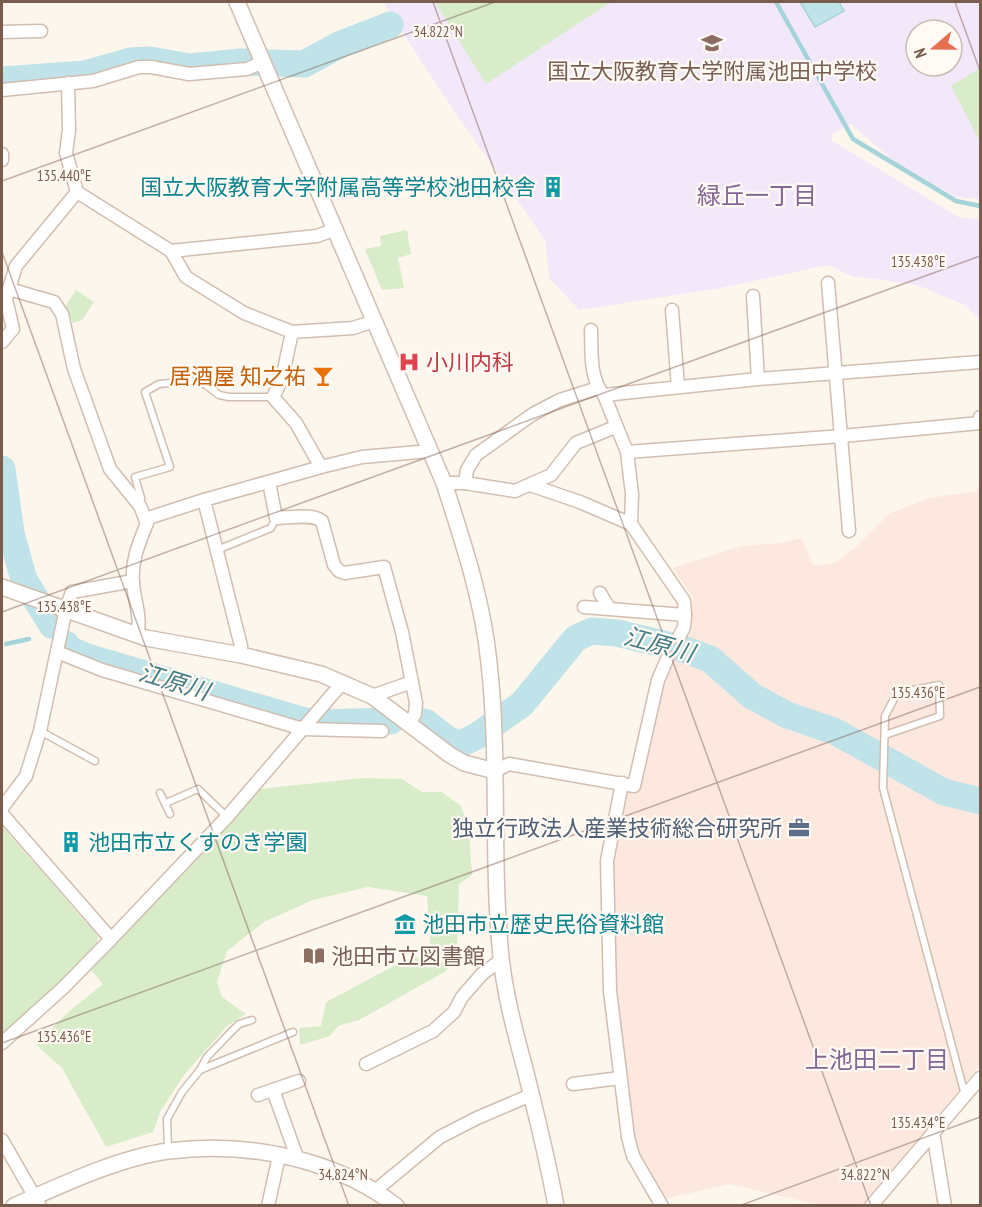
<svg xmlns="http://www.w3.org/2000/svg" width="982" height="1207" font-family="'PT Sans Narrow','Noto Sans JP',sans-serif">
	<rect width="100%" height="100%" fill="#fdf6ec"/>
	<path fill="#fde8e0" d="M980,471v594l-117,140h-43l-91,-21 -65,15 -21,-34 -10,-28 -20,-147 -1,-129 11,-69 13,2 26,-113 11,-22 15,-14 5,-48 -20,-29 68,-22 40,-3 21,-5 11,28 21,-3 21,-15 35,-35 40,-15 47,-7z"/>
	<path fill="#f3e8fa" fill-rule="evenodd" d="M383,2h597v197l-25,-2 -57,-32 -47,-41 -19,10 -1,6 127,77 22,2v101h-1l-14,-15 -48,-20 -65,-9 -24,-11 -107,23 -142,22 -30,-32 -4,-38 -93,-132zM916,30h36v36h-36z"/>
	<g fill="#d8ecc9">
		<path d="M435,2h176l-125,82z"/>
		<path d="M980,68v74l-29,-56z"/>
		<path d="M407,230l4,24 -13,4 6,30 -22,2 -17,-41 16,-3 -1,-10z"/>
		<path d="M76,290l18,12 -12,18 -10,3 -6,-18z"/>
		<path d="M363,778l39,1 20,13h20l19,14 8,24 3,45 -13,9 -2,66 -11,21 -87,49 -21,6 -8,10 -30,9 -1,-17 22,-2 5,-24 83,-44 22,-1 -4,-61 -59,-9 -55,13 -49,22 -37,29 -10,31 5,15 24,17 -19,12 -43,49 -24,37 -7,20 -47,15 -44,-79 -27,-24 37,-35 31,-25 -13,-15 169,-180z"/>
		<path d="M2,826l96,110 -1,9 -40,40 -55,49z"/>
	</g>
	<path fill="#bfe3e8" stroke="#a5d3da" stroke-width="1.5" d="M800,2h39l5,9 -29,16z"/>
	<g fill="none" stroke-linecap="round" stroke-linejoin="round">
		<g stroke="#a5d3da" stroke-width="4.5">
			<path d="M776,2l77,137 103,62 24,5"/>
			<path d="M6,644l23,-5"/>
			<path d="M65,647l4,2"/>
		</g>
		<g stroke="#bfe3e8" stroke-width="27">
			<path d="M2,80l83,-6 46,-13 19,-1 40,7 51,-5 63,2 37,-20 49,-19"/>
			<path d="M2,469l9,64 13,47 28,45"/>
			<path d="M66,644l3,5 18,8 214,63 17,3 73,-2"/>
			<path d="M421,722h4l22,17 13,5 17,-8 45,-32 54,-66 16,-7 25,2 63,15 30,11 42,37 35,19 47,16 110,61 36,9"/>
		</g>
		<defs>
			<g id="service">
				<path d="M140,504l1,-6 -6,-21 35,-10 -25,-75 14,-8 34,-3 13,4 13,10 10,2h44"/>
				<path d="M217,550l54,-22 5,-10"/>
				<path d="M40,731l55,30"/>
				<path d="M885,735l55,-19 -1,-31 -42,8 -12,23 -2,72 82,307"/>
				<path d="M160,793l10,21"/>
				<path d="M166,803l32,-14 29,28"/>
				<path d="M200,1070l93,-38"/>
				<path d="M168,1149l-1,-30 15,-27 18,-22 7,-13 21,-22 11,-11 13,-4"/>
			</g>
			<g id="minor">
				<path d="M2,32l39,-1"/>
				<path d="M68,83l1,47 -3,23 11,39 94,59 146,-15 19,-7"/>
				<path d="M2,90l91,-9 46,-14h12l38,7 58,-5 16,-7"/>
				<path d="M2,154v6"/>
				<path d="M171,251l15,26 58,36 48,19 61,-4 21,-7"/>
				<path d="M828,283l21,248"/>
				<path d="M9,289l45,13 8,12 12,55 36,100 30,37 7,17c-8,20 -16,38 -14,60 1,17 9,35 4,52"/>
				<path d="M753,296l5,83"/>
				<path d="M672,310l6,77"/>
				<path d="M591,330c1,20 -2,47 12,64"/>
				<path d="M292,332l-10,47 -9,18 23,26 25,44"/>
				<path d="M2,342l11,-13 -7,-30 10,-33 61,-74"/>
				<path d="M627,452l215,-16 138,-13v-6"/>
				<path d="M269,482l7,36c13,0 35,-5 46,3l12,44 5,6 6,2 39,-6 18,65 14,71 -1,11 -7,10"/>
				<path d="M444,483h21l50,8 36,-16 25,-32 39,-16"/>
				<path d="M465,483l2,-13 9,-15 57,-41 27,-14 38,-12"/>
				<path d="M530,485l50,17 51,22"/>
				<path d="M145,519l59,-19"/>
				<path d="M600,593l9,15"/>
				<path d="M584,607l101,8 -1,-14 -53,-77 1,-30 -5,-42 -23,-57 154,-16 222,-17"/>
				<path d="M679,637l5,-10 1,-12"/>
				<path d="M57,652l45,18 201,59 79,2"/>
				<path d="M241,655v-9l-37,-146 117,-33 41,-10 68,-6"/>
				<path d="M372,696l40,-14"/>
				<path d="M495,771l14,-7 125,22 24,-106 10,-23"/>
				<path d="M622,783l-15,78 3,130 18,146 5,19 29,50"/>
				<path d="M2,808l24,-32 14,-45 26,-122 6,-17 61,-11"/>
				<path d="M2,814l109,125"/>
				<path d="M2,1043l62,-56 47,-48 116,-122 116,-135"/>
				<path d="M366,1064l67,-33 21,-19 8,-15 20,-23 19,-14"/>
				<path d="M573,1084l47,-6"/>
				<path d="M273,1090l25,70"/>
				<path d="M258,1095l41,-14"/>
				<path d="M933,1132l12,74"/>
				<path d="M2,1140l38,66"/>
				<path d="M376,1190l64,-53 37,-19 54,-23"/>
				<path d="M268,1206l11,-50"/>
				<path d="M871,1206l109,-128"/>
			</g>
			<g id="tertiary">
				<path d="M237,2l207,481c19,59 39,118 45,180 11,98 2,197 12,294 4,39 15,78 25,116 11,44 22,88 30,133"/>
				<path d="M2,587l144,51 95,17 80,19 51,22 78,59 14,8 31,8"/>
				<path d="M14,1206c45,-20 106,-49 155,-55 75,-10 166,7 227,55"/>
			</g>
		</defs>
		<use href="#service" stroke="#d1beb0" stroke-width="9"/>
		<use href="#minor" stroke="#d1beb0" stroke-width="15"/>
		<use href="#tertiary" stroke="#d1beb0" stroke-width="18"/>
		<use href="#service" stroke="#fff" stroke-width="6"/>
		<use href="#minor" stroke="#fff" stroke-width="12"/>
		<use href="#tertiary" stroke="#fff" stroke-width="15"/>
	</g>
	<path fill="none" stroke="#7a5c4d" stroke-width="1.5" stroke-opacity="0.45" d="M433,2l438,1204M955,2l25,69M2,181l493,-179M2,252l347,954M2,612l978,-356M2,1043l978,-356M739,1206l241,-89"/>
	<defs>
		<symbol id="school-bare" viewBox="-9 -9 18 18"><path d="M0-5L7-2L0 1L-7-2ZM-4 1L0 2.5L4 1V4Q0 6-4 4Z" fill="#8d6e63" stroke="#fffaf3" stroke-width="2.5" paint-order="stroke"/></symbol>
		<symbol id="building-bare" viewBox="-9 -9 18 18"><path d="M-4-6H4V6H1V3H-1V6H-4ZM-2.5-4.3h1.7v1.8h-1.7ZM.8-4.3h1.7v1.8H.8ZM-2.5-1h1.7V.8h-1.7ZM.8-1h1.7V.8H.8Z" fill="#0f9aa8" stroke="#fffaf3" stroke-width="2.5" paint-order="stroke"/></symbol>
		<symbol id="hospital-bare" viewBox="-9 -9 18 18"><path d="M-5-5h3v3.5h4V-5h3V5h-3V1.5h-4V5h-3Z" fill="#e0444e" stroke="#fffaf3" stroke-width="2.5" paint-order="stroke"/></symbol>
		<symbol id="bar-bare" viewBox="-9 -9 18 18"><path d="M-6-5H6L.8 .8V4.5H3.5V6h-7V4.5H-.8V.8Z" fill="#e8710a" stroke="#fffaf3" stroke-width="2.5" paint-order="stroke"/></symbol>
		<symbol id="office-bare" viewBox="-9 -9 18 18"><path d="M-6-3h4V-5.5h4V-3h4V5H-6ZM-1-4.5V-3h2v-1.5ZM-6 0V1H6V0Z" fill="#5c6f8a" stroke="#fffaf3" stroke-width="2.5" paint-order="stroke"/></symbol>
		<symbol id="museum-bare" viewBox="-9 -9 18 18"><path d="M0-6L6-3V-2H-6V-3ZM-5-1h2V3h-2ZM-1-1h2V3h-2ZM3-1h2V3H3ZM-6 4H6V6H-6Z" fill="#0f9aa8" stroke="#fffaf3" stroke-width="2.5" paint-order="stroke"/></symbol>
		<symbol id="library-bare" viewBox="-9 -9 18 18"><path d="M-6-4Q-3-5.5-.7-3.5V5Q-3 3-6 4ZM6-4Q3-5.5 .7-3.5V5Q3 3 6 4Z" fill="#8d6e63" stroke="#fffaf3" stroke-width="2.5" paint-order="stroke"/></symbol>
	</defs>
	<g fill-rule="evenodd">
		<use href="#school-bare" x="697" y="28" width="30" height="30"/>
		<use href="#building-bare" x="538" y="172" width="30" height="30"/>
		<use href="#hospital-bare" x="394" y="347" width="30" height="30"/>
		<use href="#bar-bare" x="308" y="361" width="30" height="30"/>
		<use href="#office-bare" x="784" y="813" width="30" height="30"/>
		<use href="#building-bare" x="56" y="827" width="30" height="30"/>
		<use href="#museum-bare" x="390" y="909" width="30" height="30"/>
		<use href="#library-bare" x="299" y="941" width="30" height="30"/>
	</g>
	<g text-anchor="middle" stroke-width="4.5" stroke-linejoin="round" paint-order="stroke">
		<g font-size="22" fill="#785e54" stroke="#fffaf3">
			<text x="712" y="79">国立大阪教育大学附属池田中学校</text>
			<text x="331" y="964" text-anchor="start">池田市立図書館</text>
		</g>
		<g font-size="22" fill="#0d838f" stroke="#fffaf3" text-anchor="start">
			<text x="536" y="195" text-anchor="end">国立大阪教育大学附属高等学校池田校舎</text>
			<text x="88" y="850">池田市立くすのき学園</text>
			<text x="422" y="932">池田市立歴史民俗資料館</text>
		</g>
		<g font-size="22" fill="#be3a42" stroke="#fffaf3" text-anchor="start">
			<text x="426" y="370">小川内科</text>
		</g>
		<g font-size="22" fill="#c56008" stroke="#fffaf3" text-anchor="end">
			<text x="306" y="384">居酒屋 知之祐</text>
		</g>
		<g font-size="22" fill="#4e5e75" stroke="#fffaf3" text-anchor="end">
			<text x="782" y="836">独立行政法人産業技術総合研究所</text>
		</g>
		<g font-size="24" fill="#846695" stroke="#fffaf3">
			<text x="757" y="204">緑丘一丁目</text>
			<text x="877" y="1068">上池田二丁目</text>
		</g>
		<g font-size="24" font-style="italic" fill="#437c86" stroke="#fffaf3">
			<text transform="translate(659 645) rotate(15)" y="8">江原川</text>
			<text transform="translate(174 682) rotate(17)" y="8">江原川</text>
		</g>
	</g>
	<g font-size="15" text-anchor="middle" fill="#7a5c4d" stroke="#fffaf3" stroke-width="4.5" stroke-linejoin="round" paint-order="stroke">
		<text x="438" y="37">34.822°N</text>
		<text x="64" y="181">135.440°E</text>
		<text x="918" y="267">135.438°E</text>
		<text x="64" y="612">135.438°E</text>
		<text x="918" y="698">135.436°E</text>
		<text x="64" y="1042">135.436°E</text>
		<text x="918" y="1128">135.434°E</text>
		<text x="343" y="1180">34.824°N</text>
		<text x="865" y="1180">34.822°N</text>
	</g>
	<rect width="982" height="1207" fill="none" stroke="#7a5c4d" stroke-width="6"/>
	<g transform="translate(934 48) rotate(250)"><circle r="28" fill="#fffaf3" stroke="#cabbb1" stroke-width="1.5"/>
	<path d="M0-4.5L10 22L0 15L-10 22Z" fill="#e76f51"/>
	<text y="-9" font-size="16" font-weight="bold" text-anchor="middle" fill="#7a5c4d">N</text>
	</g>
</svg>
